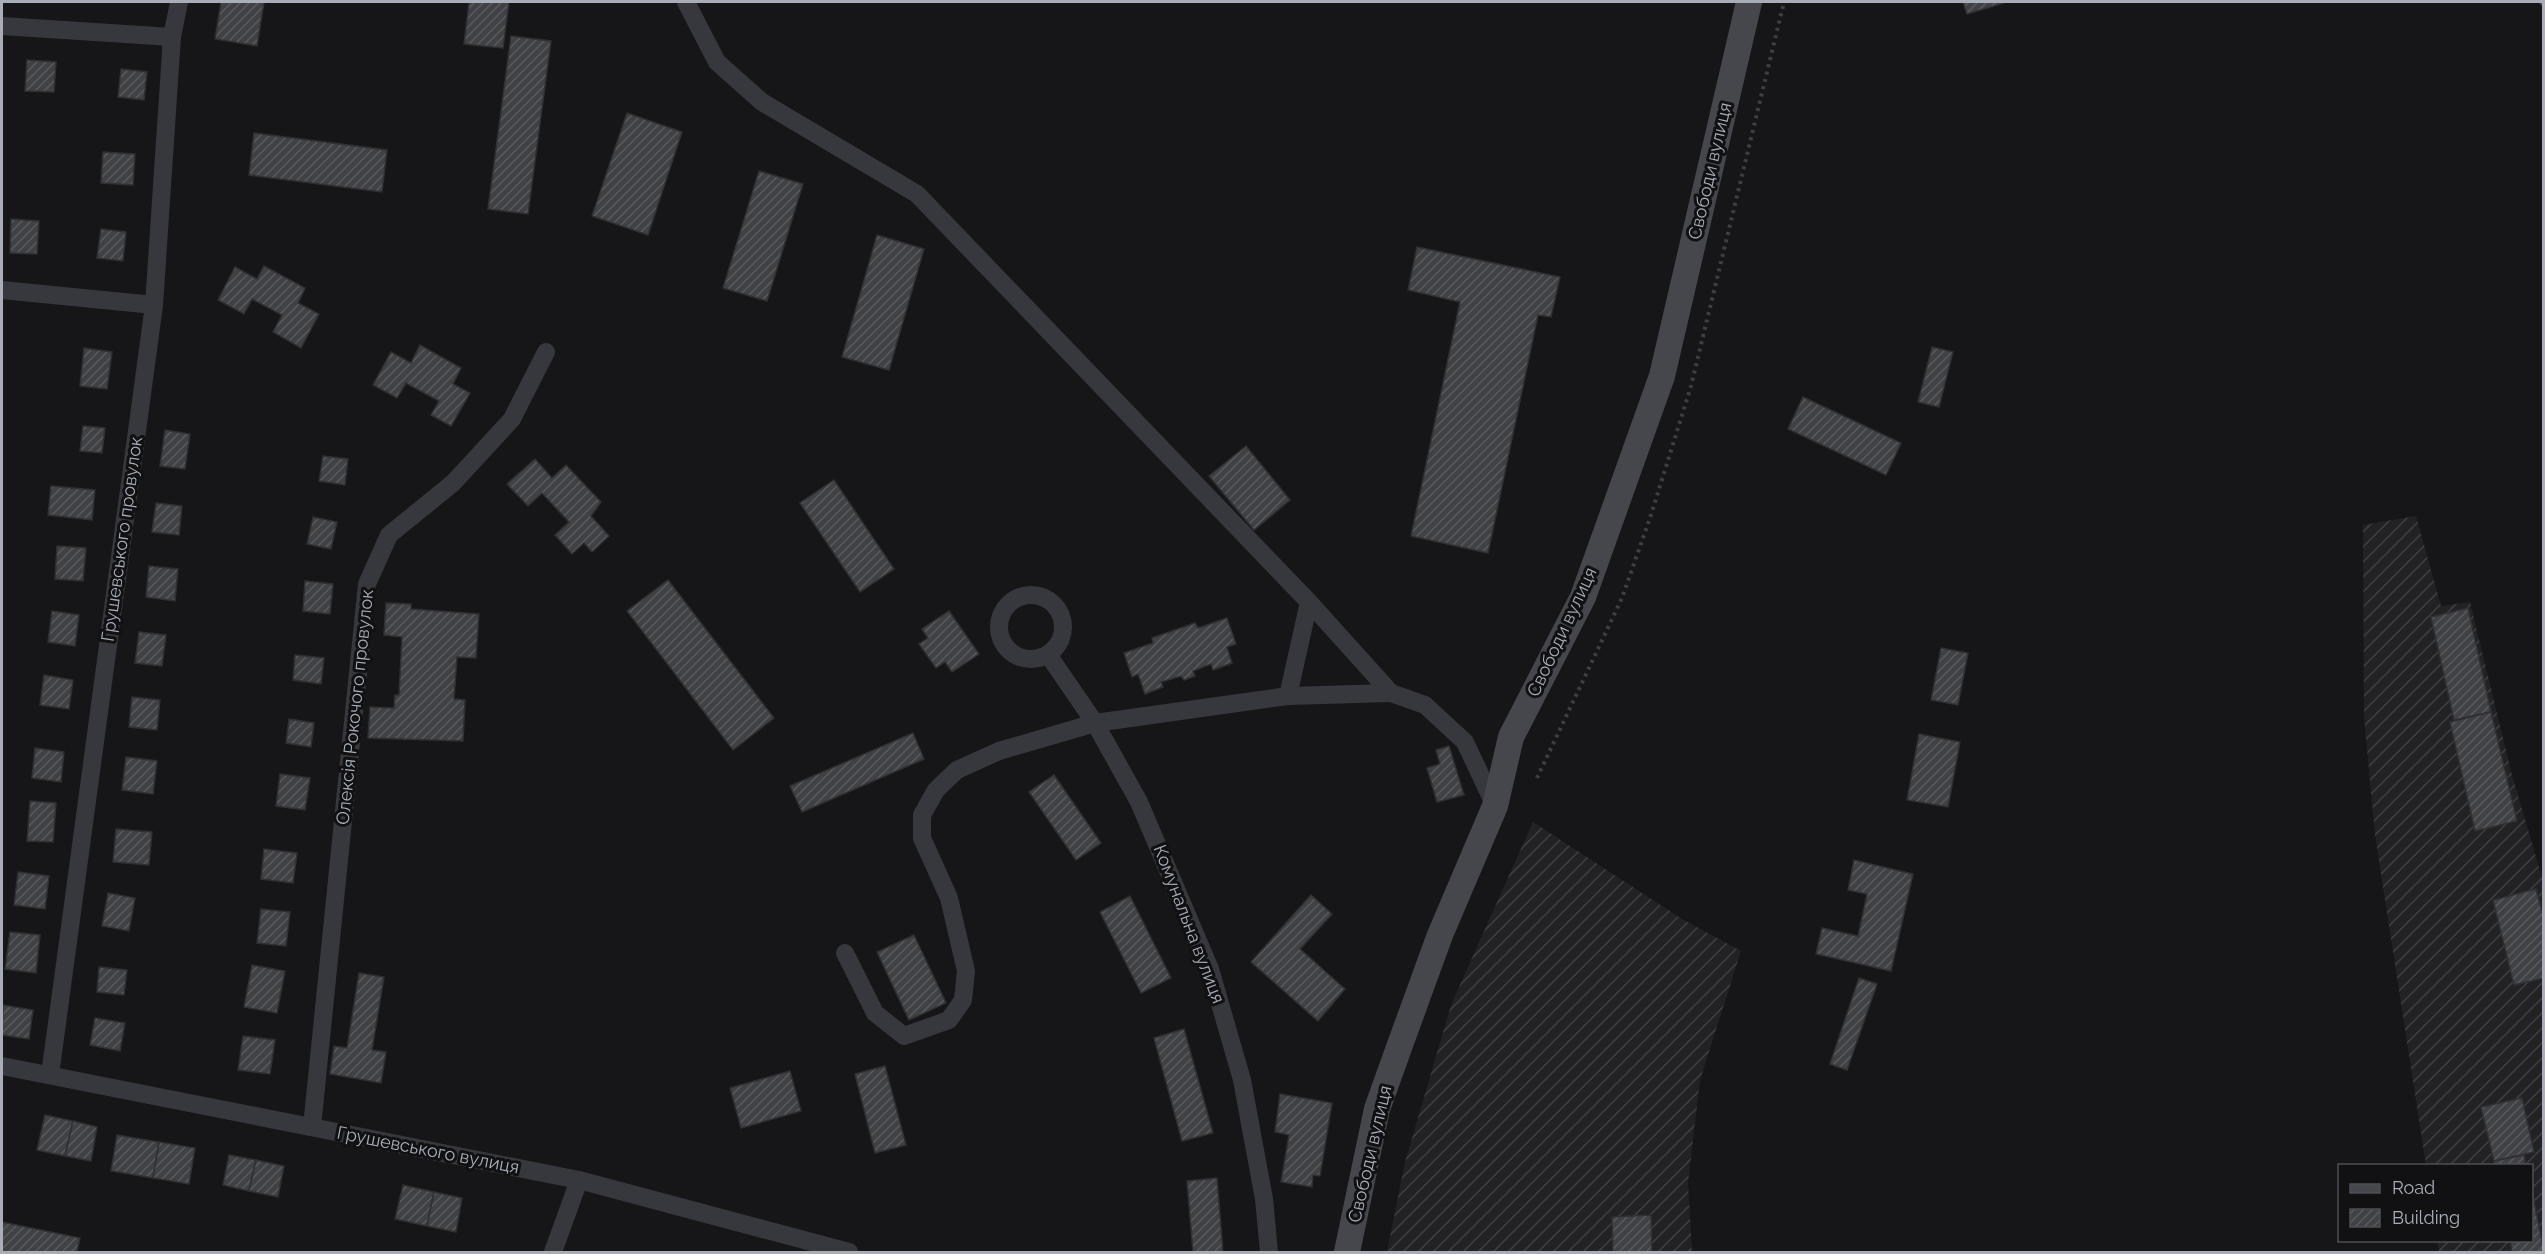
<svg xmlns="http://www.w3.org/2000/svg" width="2545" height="1254" font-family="Raleway,sans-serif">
	<defs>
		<pattern id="industrial-furrows" width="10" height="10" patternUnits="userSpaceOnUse" patternTransform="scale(1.5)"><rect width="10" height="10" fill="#222225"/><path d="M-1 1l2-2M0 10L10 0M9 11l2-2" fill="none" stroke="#3f3f43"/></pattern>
		<pattern id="building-hatch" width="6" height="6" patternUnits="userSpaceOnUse" patternTransform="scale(1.5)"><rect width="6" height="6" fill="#404145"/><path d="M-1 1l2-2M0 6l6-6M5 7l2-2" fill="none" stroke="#595a5e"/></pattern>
	</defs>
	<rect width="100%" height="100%" fill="#161618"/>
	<g fill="url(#industrial-furrows)">
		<path d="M2416,516l25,90 29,-4 42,173 31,106v371h-104l-2,-11 95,-1v-74l-106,-1 -51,-330 -11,-118 -1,-192z"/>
		<path d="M1533,822l149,97 59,32 -41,129 -12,103 4,69h-305l18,-90 46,-157z"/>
	</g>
	<g fill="url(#building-hatch)" stroke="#303034" stroke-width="1.5">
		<path d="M221,2h43l-7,44 -42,-7z"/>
		<path d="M469,2h40l-6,46 -39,-4z"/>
		<path d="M1963,2h41v1l-37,11z"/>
		<path d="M511,36l40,5 -23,173 -40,-5z"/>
		<path d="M27,60l29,2 -2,30 -29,-1z"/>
		<path d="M121,69l26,3 -3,28 -26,-3z"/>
		<path d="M627,113l55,19 -34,103 -56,-19z"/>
		<path d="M254,133l133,17 -5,42 -133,-17z"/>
		<path d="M103,152l32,2 -2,31 -32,-2z"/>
		<path d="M759,171l44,13 -36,117 -44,-13z"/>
		<path d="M11,219l28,2 -2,33 -27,-1z"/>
		<path d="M101,229l25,3 -3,29 -26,-3z"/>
		<path d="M877,235l47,14 -35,121 -47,-13z"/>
		<path d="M1417,247l143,30 -9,40 -13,-2 -50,238 -77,-17 49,-234 -52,-12z"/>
		<path d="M264,266l41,22 -7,15 21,11 -18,34 -28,-16 9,-17 -30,-16 -8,15 -26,-14 17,-33 22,12z"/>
		<path d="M420,345l41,23 -8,16 17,9 -19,33 -20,-11 8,-14 -33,-18 -9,15 -24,-13 18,-33 20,11z"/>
		<path d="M1932,347l21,5 -14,55 -21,-5z"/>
		<path d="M84,348l28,4 -5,37 -27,-3z"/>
		<path d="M1803,397l98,46 -15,32 -98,-46z"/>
		<path d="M83,426l22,2 -3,25 -22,-2z"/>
		<path d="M165,430l25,4 -5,35 -25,-3z"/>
		<path d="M1246,446l44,54 -36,30 -45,-54z"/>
		<path d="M323,456l25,3 -3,26 -26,-4z"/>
		<path d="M535,459l17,19 14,-13 35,37 -10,14 18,20 -17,16 -8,-9 -12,11 -17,-19 14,-13 -27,-29 -14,13 -21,-22z"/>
		<path d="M834,480l60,89 -34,23 -60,-89z"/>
		<path d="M51,486l44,4 -3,30 -44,-5z"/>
		<path d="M156,503l26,3 -3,29 -27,-3z"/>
		<path d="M313,517l24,5 -6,27 -24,-5z"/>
		<path d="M57,546l29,2 -3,33 -28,-2z"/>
		<path d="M149,566l29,3 -3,32 -29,-4z"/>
		<path d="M668,580l106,138 -41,32 -106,-139z"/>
		<path d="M305,581l28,3 -3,30 -27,-3z"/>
		<path d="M386,603l25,1v5l68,5 -3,44 -19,-1 -3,42 11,1 -2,41 -95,-3 2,-31 24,1 1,-13h4l3,-58 -18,-2z"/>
		<path d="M2468,608l23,104 -37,8 -23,-103z"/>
		<path d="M52,611l27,4 -4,31 -27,-4z"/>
		<path d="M949,611l30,43 -27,18 -7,-10 -9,6 -17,-24 9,-6 -6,-9z"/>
		<path d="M1227,618l9,26 -9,3 5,16 -19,7 -2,-6 -18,7 2,5 -11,4 -3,-4 -20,6 2,5 -18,7 -7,-20 -6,3 -8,-24 29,-10 -1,-5 43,-15 3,5z"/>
		<path d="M139,632l27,3 -4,31 -27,-3z"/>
		<path d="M1941,648l27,5 -10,52 -27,-5z"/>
		<path d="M295,655l29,3 -3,26 -28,-4z"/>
		<path d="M44,675l29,5 -4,29 -29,-4z"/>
		<path d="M132,697l28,3 -3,30 -28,-3z"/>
		<path d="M2491,712l26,109 -42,10 -25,-109z"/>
		<path d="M289,719l25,4 -3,24 -25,-4z"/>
		<path d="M913,733l11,26 -122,53 -12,-26z"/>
		<path d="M1919,734l41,8 -12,65 -41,-7z"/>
		<path d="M1449,746l15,49 -27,7 -10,-34 13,-4 -4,-14z"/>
		<path d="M35,748l29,4 -3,30 -29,-4z"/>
		<path d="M126,757l31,4 -4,33 -31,-4z"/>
		<path d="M280,774l30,4 -5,32 -29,-4z"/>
		<path d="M1054,775l47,68 -25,17 -47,-68z"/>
		<path d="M30,801l26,2 -3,39 -26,-1z"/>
		<path d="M116,829l36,3 -3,33 -36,-3z"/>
		<path d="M264,849l33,4 -4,30 -32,-4z"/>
		<path d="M1854,860l59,14 -22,97 -75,-17 6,-26 36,8 9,-42 -19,-4z"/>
		<path d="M18,872l31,4 -4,33 -31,-4z"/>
		<path d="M2536,889l8,30v59l-30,7 -21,-85z"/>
		<path d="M108,893l27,5 -6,33 -27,-5z"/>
		<path d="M1311,895l21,19 -32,35 45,40 -27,32 -67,-59z"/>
		<path d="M1130,896l41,82 -30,15 -41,-81z"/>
		<path d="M261,909l29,3 -4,34 -29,-3z"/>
		<path d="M10,932l30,3 -4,38 -31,-4z"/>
		<path d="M914,935l32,68 -37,17 -32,-68z"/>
		<path d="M252,965l33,6 -8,42 -33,-6z"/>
		<path d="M99,967l28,3 -3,25 -27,-3z"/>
		<path d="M359,973l25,4 -12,73 14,2 -5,31 -51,-9 4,-28 13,2z"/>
		<path d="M1859,978l18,6 -30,86 -17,-6z"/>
		<path d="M3,1005l30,5 -4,29 -27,-4z"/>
		<path d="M95,1018l30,5 -5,28 -30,-6z"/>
		<path d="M1184,1029l29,104 -31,8 -28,-103z"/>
		<path d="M243,1036l32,4 -5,34 -32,-4z"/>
		<path d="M885,1066l21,79 -31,8 -20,-79z"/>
		<path d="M790,1071l11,40 -60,17 -11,-40z"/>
		<path d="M1280,1094l52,9 -12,73 -7,-1 -1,12 -31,-5 8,-47 -14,-3z"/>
		<path d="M2522,1098l12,54 -40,9 -13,-54z"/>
		<path d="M45,1115l28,6 -8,35 -28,-6z"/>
		<path d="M73,1121l24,6 -6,34 -26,-5z"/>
		<path d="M117,1135l42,7 -6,36 -42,-7z"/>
		<path d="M159,1142l36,6 -6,36 -36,-6z"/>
		<path d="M229,1155l27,5 -7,31 -26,-6z"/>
		<path d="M2524,1155l2,11h-32v-5z"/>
		<path d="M256,1160l28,6 -6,31 -29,-6z"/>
		<path d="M1217,1178l6,74h-30l-6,-71z"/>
		<path d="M403,1185l31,7 -7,34 -32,-7z"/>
		<path d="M2532,1190l12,62h-32l-2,-12h22z"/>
		<path d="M434,1192l28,6 -6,34 -29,-6z"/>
		<path d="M1651,1215l1,37h-39l-1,-35z"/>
		<path d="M2,1222l78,16 -3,14h-75z"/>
	</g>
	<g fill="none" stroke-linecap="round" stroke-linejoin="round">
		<path stroke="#3d3f44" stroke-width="4" stroke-dasharray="3 4.5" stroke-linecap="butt" d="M1537,778l85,-180 29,-83 40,-129 93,-384"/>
		<g stroke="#37383d" stroke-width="18">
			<path d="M686,2l31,60 45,40 155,92 392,408 82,91 34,12 40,37 30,64"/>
			<path d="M2,26l170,11"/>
			<path d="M2,290l152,15"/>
			<circle cx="1031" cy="627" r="32"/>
			<path d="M1049,656l46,67 44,79 71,167 32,111 22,119 5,53"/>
			<path d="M1288,696l21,-94"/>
			<path d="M845,953l30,60 29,23 45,-16 14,-20 3,-29 -17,-73 -27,-60v-23l14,-25 21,-20 42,-19 96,-28 193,-27 103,-3"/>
			<path d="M2,1066l577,114 270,72"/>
			<path d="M50,1075l104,-770 18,-268 7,-35"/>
			<path d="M312,1127l55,-543 22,-49 64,-52 59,-64 34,-67"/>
			<path d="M553,1252l26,-72"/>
		</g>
		<path stroke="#45474d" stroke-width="26" d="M1347,1252l30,-143 24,-67 39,-107 55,-129 16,-69 72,-140 79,-221 87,-374"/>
		<defs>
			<path id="rail" d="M2543,2h1"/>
		</defs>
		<use href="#rail" stroke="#4a4c52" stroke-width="7"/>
		<use href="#rail" stroke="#111113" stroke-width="4.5" stroke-dasharray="14" stroke-linecap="butt"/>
	</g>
	<g text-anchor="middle" stroke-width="6" stroke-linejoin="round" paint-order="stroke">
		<g font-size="18" fill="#a8adb8" stroke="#111113">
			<text transform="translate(1710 171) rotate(-77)" y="6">Свободи вулиця</text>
			<text transform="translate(122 539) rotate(-82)" y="6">Грушевського провулок</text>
			<text transform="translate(1562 632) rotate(-65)" y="6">Свободи вулиця</text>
			<text transform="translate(355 707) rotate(-84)" y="6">Олексія Рокочого провулок</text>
			<text transform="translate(1189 924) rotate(69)" y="6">Комунальна вулиця</text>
			<text transform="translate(428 1150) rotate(11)" y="6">Грушевського вулиця</text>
			<text transform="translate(1370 1154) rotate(-77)" y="6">Свободи вулиця</text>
		</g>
	</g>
	<rect width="2545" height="1254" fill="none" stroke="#a8adb8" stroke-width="6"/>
	<rect x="2338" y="1164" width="195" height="78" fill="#111113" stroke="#4d4f55" stroke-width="1.5"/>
	<rect x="2350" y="1184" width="30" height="9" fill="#45474d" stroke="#4d4f55" stroke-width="1.5"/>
	<text x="2392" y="1194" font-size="18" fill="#a8adb8">Road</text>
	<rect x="2350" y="1209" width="30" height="18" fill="url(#building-hatch)" stroke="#4d4f55" stroke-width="1.5"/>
	<text x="2392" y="1224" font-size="18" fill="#a8adb8">Building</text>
</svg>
